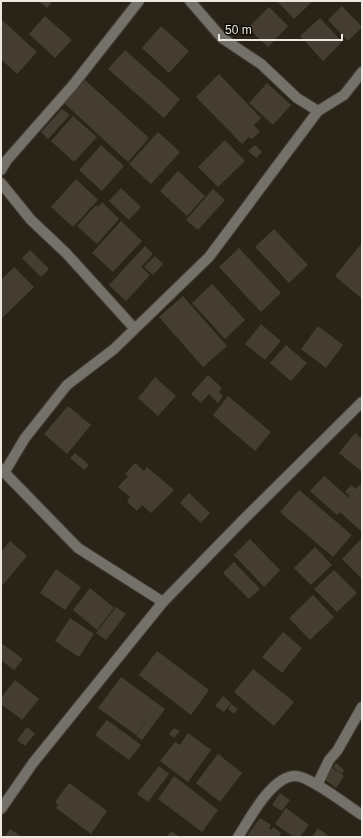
<svg xmlns="http://www.w3.org/2000/svg" width="363" height="838" font-family="Helvetica,sans-serif">
	<rect width="100%" height="100%" fill="#2a2418"/>
	<g fill="#453d31">
		<path d="M39,1h14l-6,7z"/>
		<path d="M277,1h36l-19,18z"/>
		<path d="M342,6l20,21 -14,14 -20,-21z"/>
		<path d="M269,7l19,19 -20,21 -20,-19z"/>
		<path d="M45,16l27,24 -17,18 -26,-24z"/>
		<path d="M320,18l22,24 -19,19 -23,-25z"/>
		<path d="M1,19l36,33 -20,22 -16,-15z"/>
		<path d="M161,26l28,25 -20,22 -27,-25z"/>
		<path d="M125,50l55,49 -16,19 -56,-49z"/>
		<path d="M219,74l42,44 -7,7 6,7 -8,7 -3,-2 -7,7 -46,-47z"/>
		<path d="M85,80l64,58 -21,24 -64,-59z"/>
		<path d="M267,83l24,22 -18,20 -24,-22z"/>
		<path d="M62,109l8,6 -22,24 -7,-7z"/>
		<path d="M73,116l24,21 -23,25 -23,-21z"/>
		<path d="M158,132l22,20 -29,32 -22,-20z"/>
		<path d="M225,140l20,21 -27,26 -20,-20z"/>
		<path d="M101,145l23,21 -22,25 -23,-21z"/>
		<path d="M255,145l7,7 -6,6 -8,-7z"/>
		<path d="M178,171l27,25 -18,20 -27,-25z"/>
		<path d="M76,179l22,21 -25,27 -22,-20z"/>
		<path d="M121,188l20,19 -12,13 -20,-19z"/>
		<path d="M213,189l12,11 -27,30 -12,-10z"/>
		<path d="M102,202l17,17 -22,25 -20,-18 19,-21 2,2z"/>
		<path d="M121,221l21,20 -29,31 -21,-19z"/>
		<path d="M274,229l34,36 -19,18 -34,-36z"/>
		<path d="M362,243v56l-27,-23z"/>
		<path d="M145,246l8,8 -12,13 9,8 -24,26 -17,-16z"/>
		<path d="M239,248l42,45 -20,19 -42,-45z"/>
		<path d="M30,250l19,19 -8,8 -19,-19z"/>
		<path d="M155,256l8,8 -10,11 -9,-8z"/>
		<path d="M14,267l20,20 -33,32v-39z"/>
		<path d="M212,284l33,36 -20,19 -33,-36z"/>
		<path d="M183,296l44,50 -24,21 -44,-50z"/>
		<path d="M261,324l20,17 -16,19 -20,-16z"/>
		<path d="M318,326l25,19 -17,23 -25,-19z"/>
		<path d="M286,345l21,18 -16,18 -21,-18z"/>
		<path d="M208,375l14,13 -3,4 4,4 -5,7 -9,-9 -8,9 -10,-9z"/>
		<path d="M155,377l21,19 -18,20 -20,-18z"/>
		<path d="M228,396l43,36 -16,19 -42,-36z"/>
		<path d="M68,406l23,19 -24,29 -23,-20z"/>
		<path d="M355,433l7,6v33l-23,-19z"/>
		<path d="M75,453l14,12 -5,5 -14,-12z"/>
		<path d="M135,463l9,8 3,-4 27,23 -23,23 -9,-8 -5,6 -10,-9 3,-5 -12,-10 10,-11 -3,-2z"/>
		<path d="M324,476l24,21 2,-1 -5,-4 6,-7 5,4 6,-6v49l-22,-20 -3,3 -27,-24z"/>
		<path d="M299,490l53,45 -19,22 -53,-45z"/>
		<path d="M189,493l21,20 -9,10 -21,-20z"/>
		<path d="M362,538v38l-1,2 -19,-19z"/>
		<path d="M250,539l30,31 -16,17 -30,-32z"/>
		<path d="M10,541l17,15 -26,31v-35z"/>
		<path d="M315,547l17,18 -21,20 -17,-17z"/>
		<path d="M234,562l26,27 -11,10 -26,-26z"/>
		<path d="M56,569l25,18 -16,23 -25,-17z"/>
		<path d="M334,570l23,23 -20,19 -23,-23z"/>
		<path d="M90,588l24,20 -17,22 -24,-20z"/>
		<path d="M313,595l21,22 -24,23 -21,-22z"/>
		<path d="M116,607l10,7 -20,26 -10,-7z"/>
		<path d="M70,618l24,16 -15,23 -24,-16z"/>
		<path d="M283,632l19,16 -20,25 -20,-16z"/>
		<path d="M1,643l22,16 -9,11 -13,-10z"/>
		<path d="M157,651l52,39 -18,25 -52,-40z"/>
		<path d="M253,669l41,33 -20,24 -40,-34z"/>
		<path d="M121,677l44,32 -23,31 -6,-4 16,-23 -16,22 -38,-27z"/>
		<path d="M15,680l24,19 -17,21 -21,-16v-6z"/>
		<path d="M223,696l8,7 -7,9 -9,-6z"/>
		<path d="M231,704l7,5 -4,5 -6,-5z"/>
		<path d="M107,720l34,25 -12,15 -34,-25z"/>
		<path d="M27,727l8,7 -10,12 -8,-6z"/>
		<path d="M174,728l6,3 -6,7 -5,-4z"/>
		<path d="M188,733l23,17 -23,32 -28,-21 15,-19 5,3z"/>
		<path d="M218,754l24,19 -22,29 -24,-19z"/>
		<path d="M336,763l8,7 -2,4 -9,-7z"/>
		<path d="M159,766l10,8 -21,28 -11,-8z"/>
		<path d="M331,767l13,9 -8,12 -13,-10z"/>
		<path d="M174,776l44,34 -16,22 -44,-33z"/>
		<path d="M69,783l38,28 -16,23 -35,-26 2,-3 -3,-3z"/>
		<path d="M280,793l10,7 -8,11 -10,-6z"/>
		<path d="M286,808l23,17 -9,12h-6l-19,-13z"/>
		<path d="M260,818l11,7 -2,3 2,2 2,-3 8,6 -3,4h-32z"/>
		<path d="M318,828l12,9h-18z"/>
		<path d="M10,829l12,8h-17z"/>
		<path d="M171,831l9,6h-13z"/>
	</g>
	<g fill="none" stroke-linecap="round" stroke-linejoin="round">
		<defs>
			<g id="minor">
				<path d="M190,1l32,37 39,26 36,34 21,13"/>
				<path d="M1,170l6,-10 66,-75 66,-84"/>
				<path d="M1,183l30,37 35,33 68,75"/>
				<path d="M1,469l77,79 85,54"/>
				<path d="M4,473l21,-35 42,-53 47,-36 95,-92 109,-146 26,-16 18,-23"/>
				<path d="M317,785l12,-25 8,-9 25,-44"/>
				<path d="M1,809l32,-46 130,-161 81,-83 118,-117"/>
				<path d="M238,837c11,-17 34,-62 58,-61 15,1 52,30 66,39"/>
			</g>
		</defs>
		<use href="#minor" stroke="#453f34" stroke-width="12"/>
		<use href="#minor" stroke="#74706a" stroke-width="10"/>
	</g>
	<rect width="363" height="838" fill="none" stroke="#ece7e0" stroke-width="4"/>
	<path d="M219 34v6h123v-6" fill="none" stroke="#ece7e0" stroke-width="2"/>
	<text x="225" y="34" font-size="12" fill="#ece7e0" stroke="#100e09" stroke-width="3" paint-order="stroke">50 m</text>
</svg>
